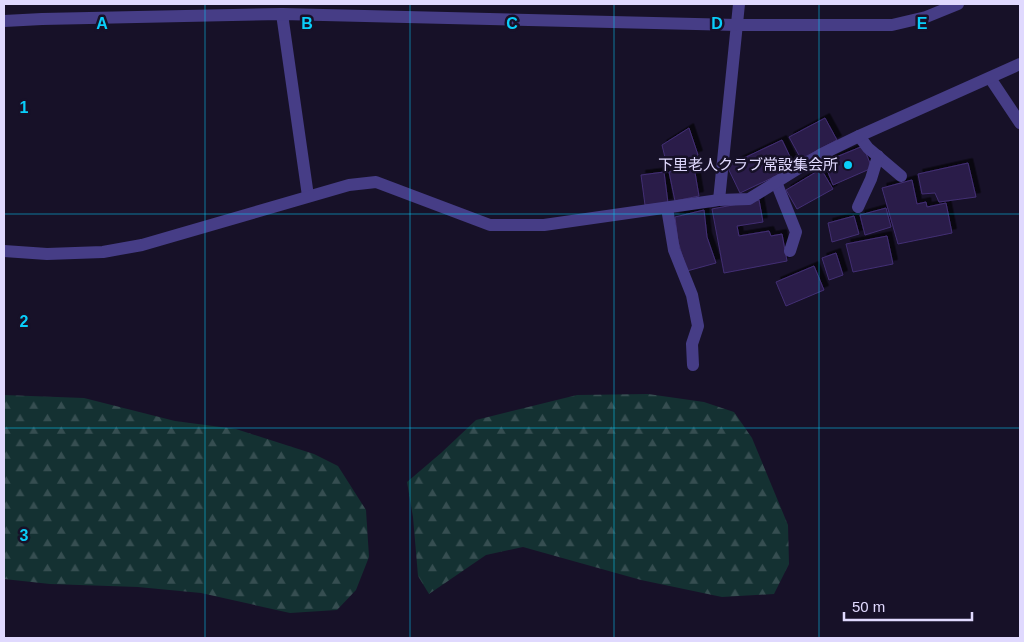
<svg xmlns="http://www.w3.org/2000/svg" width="1024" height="642" font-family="Helvetica,'Noto Sans JP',sans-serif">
	<defs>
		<pattern id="forest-firs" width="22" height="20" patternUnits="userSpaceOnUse" patternTransform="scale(1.25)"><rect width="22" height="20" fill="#143132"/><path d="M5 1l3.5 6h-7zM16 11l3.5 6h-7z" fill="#364e51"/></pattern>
		<filter id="shadow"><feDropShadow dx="4.5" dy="-4.5" stdDeviation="0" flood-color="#0009"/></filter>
	</defs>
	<rect width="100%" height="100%" fill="#171128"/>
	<g fill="url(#forest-firs)">
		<path d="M648,394l56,8 30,10 18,26 36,87 1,39 -15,30 -52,3 -81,-17 -118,-33 -37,8 -57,39 -11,-18 -5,-59 -6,-35 34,-29 35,-33 101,-25z"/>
		<path d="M4,395l80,3 91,23 61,8 78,25 24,12 28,44 3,47 -13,33 -19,20 -47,3 -89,-20 -63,-6 -88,-3 -46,-5z"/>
	</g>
	<g fill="#291d49" stroke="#432f74" filter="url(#shadow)">
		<path d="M825,118l12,22 -36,19 -12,-22z"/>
		<path d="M689,128l9,27 -31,11 -5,-21z"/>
		<path d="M782,140l13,27 -55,26 -13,-27z"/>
		<path d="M863,146l9,22 -39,17 -9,-23z"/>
		<path d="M968,163l8,34 -37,5 -4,-9 -13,1 -4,-20z"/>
		<path d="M694,167l5,29 -24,5 -6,-29z"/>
		<path d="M821,169l12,20 -36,20 -11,-19z"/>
		<path d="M664,172l4,31 -23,2 -4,-30z"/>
		<path d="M912,180l5,24 9,-2 1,5 19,-4 6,30 -54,11 -16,-56z"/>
		<path d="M759,200l4,22 -26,4 2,10 30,-5 2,5 11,-2 5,27 -63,12 -12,-64z"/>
		<path d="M886,208l5,19 -26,8 -5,-20z"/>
		<path d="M704,210l3,27 9,26 -29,8 -9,-29 -3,-25z"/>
		<path d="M854,216l5,18 -27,8 -4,-19z"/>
		<path d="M887,236l6,28 -40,8 -7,-28z"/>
		<path d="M836,253l7,22 -14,5 -7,-22z"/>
		<path d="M814,266l10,24 -38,16 -10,-24z"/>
	</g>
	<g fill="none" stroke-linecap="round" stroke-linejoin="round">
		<g stroke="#463d86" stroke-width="12">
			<path d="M282,14l26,182"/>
			<path d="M990,78l30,45"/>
			<path d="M859,136l9,12 33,28"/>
			<path d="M776,182l20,50 -6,19"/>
			<path d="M719,200l20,-196"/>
			<path d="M858,207l13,-28 7,-23"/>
			<path d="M667,208l7,42 18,45 6,31 -6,18 1,21"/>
			<path d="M4,251l43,3 56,-2 39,-7 207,-60 27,-3 114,43h54l175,-25 30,-1 71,-44 39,-19 161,-72"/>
		</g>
		<path stroke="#463d86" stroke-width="12" d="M4,21l38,-2 240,-5 455,11h155l34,-8 32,-13"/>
	</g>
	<path fill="none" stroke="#09cefa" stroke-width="1" stroke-opacity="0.55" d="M205,4v634M410,4v634M614,4v634M819,4v634M4,214h1016M4,428h1016"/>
	<circle fill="#09cefa" stroke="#171128" stroke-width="2" cx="848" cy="165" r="5"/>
	<g text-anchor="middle" stroke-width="5" stroke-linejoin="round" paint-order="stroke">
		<g font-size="15" fill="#e0d9fe" stroke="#171128" text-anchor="end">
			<text x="838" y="170">下里老人クラブ常設集会所</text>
		</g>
	</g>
	<g font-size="16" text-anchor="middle" font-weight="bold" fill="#09cefa" stroke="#171128" stroke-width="5" stroke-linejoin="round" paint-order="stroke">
		<text x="102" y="29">A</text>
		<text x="307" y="29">B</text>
		<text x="512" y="29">C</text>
		<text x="717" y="29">D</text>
		<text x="922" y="29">E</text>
		<text x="24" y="113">1</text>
		<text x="24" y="327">2</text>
		<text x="24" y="541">3</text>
	</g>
	<rect width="1024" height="642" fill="none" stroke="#e0d9fe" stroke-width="10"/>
	<path d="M844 612v8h128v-8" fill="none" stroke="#e0d9fe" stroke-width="2.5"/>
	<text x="852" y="612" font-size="15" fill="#e0d9fe" stroke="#171128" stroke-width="4" paint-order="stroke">50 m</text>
</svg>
